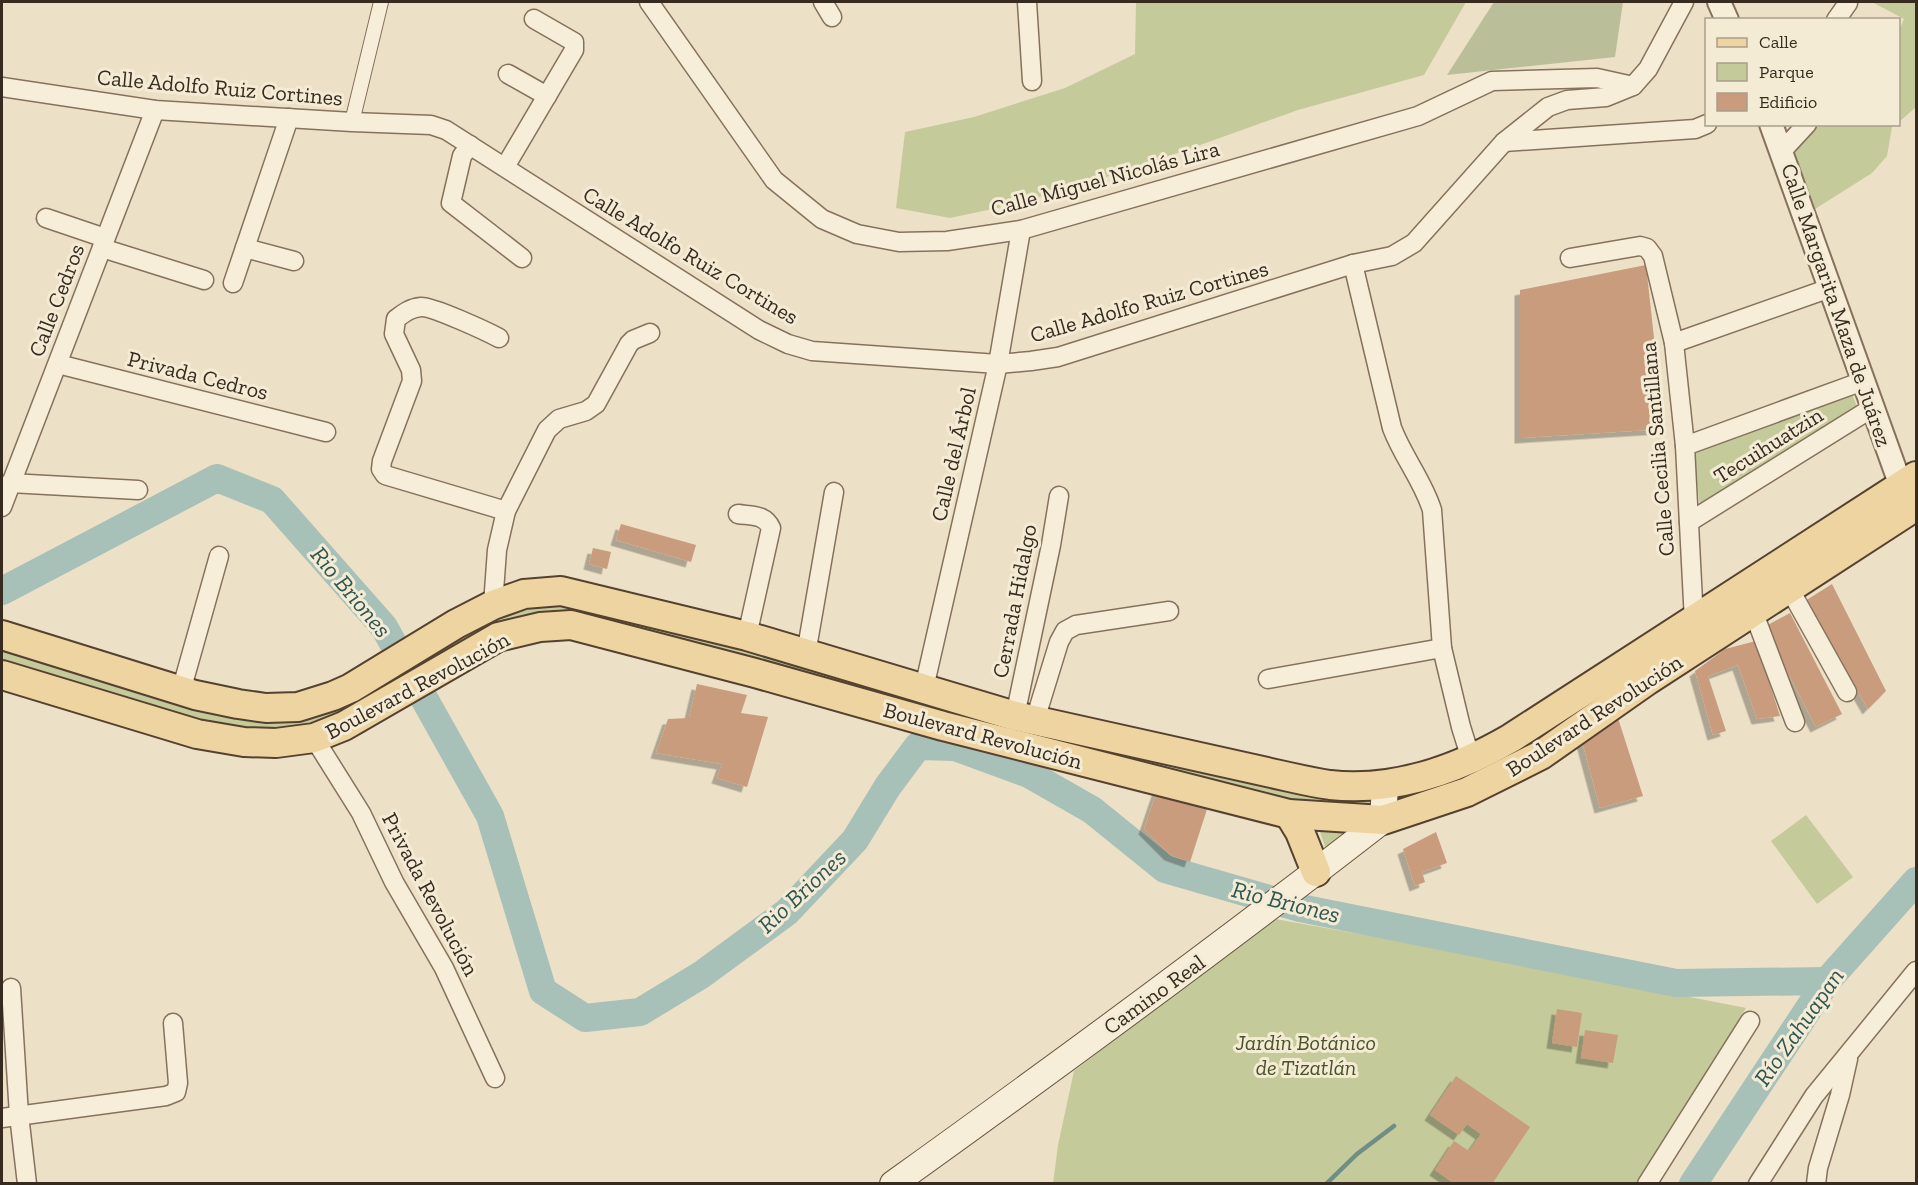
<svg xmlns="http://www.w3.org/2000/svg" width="1918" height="1185" font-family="'Zilla Slab',serif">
	<defs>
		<filter id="shadow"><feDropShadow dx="-5.5" dy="5.5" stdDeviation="0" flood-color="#0004"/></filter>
	</defs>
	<rect width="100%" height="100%" fill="#ece0c6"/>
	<g fill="#c5ca9a">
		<path d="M1136,2h330l-42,73 -126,35 -165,59 -117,35 -66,14 -54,-10 9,-76 69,-15 91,-29 70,-34z"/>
		<path d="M1872,2h44v105l-17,15v-91l5,-12z"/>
		<path d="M1809,125h87l-4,2 -5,29 -15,17 -57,36 -24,-67z"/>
		<path d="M1850,389l8,20 -158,97 -7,-53z"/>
		<path d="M570,600l435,118 -5,16 -430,-117 -201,82 -60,28 -21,3 -44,-2 -49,-8 -193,-57v-20l263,69 230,-99z"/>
		<path d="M1042,726l336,65 -2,21c-114,-14 -226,-44 -337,-69z"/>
		<path d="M1806,815l47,62 -36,27 -46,-63z"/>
		<path d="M1362,825l-35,27 -8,-23z"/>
		<path d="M1265,917l205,37 276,54 -108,175 -585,1 5,-39 16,-74 176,-136z"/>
	</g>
	<path fill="#bbbf99" d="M1494,2h129l-8,55 -168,18z"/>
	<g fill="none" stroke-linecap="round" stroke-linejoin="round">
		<path stroke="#6e8e86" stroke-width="4.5" d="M1326,1184l31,-30 37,-28"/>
		<g stroke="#a7c0b8" stroke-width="28">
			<path d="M2,591l215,-113 55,22 112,127 106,189 53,175 42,27 55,-6 61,-37 86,-63 68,-72 33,-54 30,-40 37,1 74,27 63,36 73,59 135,39 376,75 151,-2"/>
			<path d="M1693,1184l134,-203 89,-100"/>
		</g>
	</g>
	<g fill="#c89c7d" filter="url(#shadow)">
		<path d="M1646,265l18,164 -144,9v-148z"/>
		<path d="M621,524l75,21 -5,17 -75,-22z"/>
		<path d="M593,548l18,4 -4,17 -18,-5z"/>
		<path d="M1832,584l54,107 -18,18 -63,-108z"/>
		<path d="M1790,613l52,101 -26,13 -52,-100z"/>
		<path d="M1756,641l24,75 -23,3 -19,-54 -30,11 18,55 -13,4 -18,-64 30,-22z"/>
		<path d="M697,684l50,11 -6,18 27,4 -21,70 -30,-9 5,-14 -66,-11 12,-34 21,-1z"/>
		<path d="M1617,715l26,81 -43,12 -18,-67z"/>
		<path d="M1158,788l52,12 -20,62 -20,-7 -26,-26z"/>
		<path d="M1436,832l11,31 -25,9 3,10 -10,4 -12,-37z"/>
		<path d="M1557,1009l25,4 -5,34 -25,-4z"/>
		<path d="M1585,1030l33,5 -5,28 -32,-5z"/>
		<path d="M1456,1076l74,51 -38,57h-37l-20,-14 19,-29 15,10 12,-17 -14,-10 -8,11 -29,-20z"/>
	</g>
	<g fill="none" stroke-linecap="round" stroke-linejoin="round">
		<defs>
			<path id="pedestrian" d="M352,122l29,-120"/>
			<g id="minor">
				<path d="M649,2l125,178 48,39 35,15 42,8 48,-1 74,-11 397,-114 74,-35 105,-3 36,8"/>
				<path d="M823,2l9,15"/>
				<path d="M1027,2l5,79"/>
				<path d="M1836,20l12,-17"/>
				<path d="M508,74l39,22"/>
				<path d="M2,87l153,23 197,12 79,3 15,5 313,200 29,14 24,7 186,13 33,-3 27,-4 295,-93 39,-8 22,-13 90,-101 44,-35 19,-7 39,-3 27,-11 15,-17 36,-67"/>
				<path d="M1504,142l191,-13 12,-5"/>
				<path d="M470,145l-8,11 -11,47 71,55"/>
				<path d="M1782,151l25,-27"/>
				<path d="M505,167l69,-117v-8l-40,-23"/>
				<path d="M46,218l59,20"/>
				<path d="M102,248l102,32"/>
				<path d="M245,248l49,13"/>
				<path d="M1570,258l70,-12 7,2 6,8 21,87 11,103 9,175"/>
				<path d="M1353,264l39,164c11,29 31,53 40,82l10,138 19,79 10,32"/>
				<path d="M233,283l56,-165"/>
				<path d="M499,338c-11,-6 -67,-32 -78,-31 -11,1 -17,6 -25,12l-2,15 17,36 1,11 -30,80 -1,8 4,6 121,36"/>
				<path d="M1674,343l156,-55"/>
				<path d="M58,364l268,68"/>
				<path d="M1685,446l178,-65"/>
				<path d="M10,483l128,7"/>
				<path d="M2,507l153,-397"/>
				<path d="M738,514c13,2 27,0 33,14l-24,108"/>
				<path d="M1689,522l183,-114"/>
				<path d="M1789,588l58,104"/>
				<path d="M493,605l4,-55 9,-39 41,-81 12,-11 27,-8 10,-7 33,-60 4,-4 17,-7"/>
				<path d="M1753,611l42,111"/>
				<path d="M806,654l28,-162"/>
				<path d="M1268,679l174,-31"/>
				<path d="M924,688l74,-324 23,-134"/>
				<path d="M181,691l38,-135"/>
				<path d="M1015,716l36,-171 8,-49"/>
				<path d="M1035,720l24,-78 6,-11 11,-6 93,-14"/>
				<path d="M314,738l47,75 33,69 50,86 51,110"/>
				<path d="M11,988l8,127 8,69"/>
				<path d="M2,1118l164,-22 10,-4 2,-9 -5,-60"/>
				<path d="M1647,1184l103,-163"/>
				<path d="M1758,1184l56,-88 102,-125"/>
				<path d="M1816,1184l2,-16 22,-73 8,-36"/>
			</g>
			<g id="tertiary">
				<path d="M1719,2l8,18"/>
				<path d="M1771,124l130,362"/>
			</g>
			<path id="secondary" d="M893,1184c166,-119 329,-239 490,-364l2,-35"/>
			<g id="primary">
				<path d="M2,635l193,60 43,9 28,4 32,-1 35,-11 18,-8 105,-64 37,-19 31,-11 37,-3 186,45 268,80 274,61c13,3 27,6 41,8 65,7 126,-15 181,-47l405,-262"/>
				<path d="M2,675l195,59 47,8 32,1 38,-5 30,-12 154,-89 42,-10 31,-2 184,48 188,53 346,88 94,6 84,-28 74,-37 107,-75 268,-174"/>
				<path d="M1289,814l11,18 16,40"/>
			</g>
		</defs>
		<use href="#pedestrian" stroke="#86725c" stroke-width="16"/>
		<use href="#minor" stroke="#86725c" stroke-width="21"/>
		<use href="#tertiary" stroke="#86725c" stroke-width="26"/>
		<use href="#secondary" stroke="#68543f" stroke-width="28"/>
		<use href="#primary" stroke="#554130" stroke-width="32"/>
		<use href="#pedestrian" stroke="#f7eed9" stroke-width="14"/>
		<use href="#minor" stroke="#f7eed9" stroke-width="18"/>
		<use href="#tertiary" stroke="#f7eed9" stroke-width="22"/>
		<use href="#secondary" stroke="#f7eed9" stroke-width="26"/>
		<use href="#primary" stroke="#edd4a0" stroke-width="28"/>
	</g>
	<g text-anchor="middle" stroke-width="6" stroke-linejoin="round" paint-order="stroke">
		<g font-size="22" fill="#372b1f" stroke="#f4ebd5">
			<text transform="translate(220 87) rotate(5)" y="8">Calle Adolfo Ruiz Cortines</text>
			<text transform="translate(1105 178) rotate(-15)" y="8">Calle Miguel Nicolás Lira</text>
			<text transform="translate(691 255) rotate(31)" y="8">Calle Adolfo Ruiz Cortines</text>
			<text transform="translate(56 300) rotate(-69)" y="8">Calle Cedros</text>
			<text transform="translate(1149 301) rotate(-16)" y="8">Calle Adolfo Ruiz Cortines</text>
			<text transform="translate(1837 305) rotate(71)" y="8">Calle Margarita Maza de Juárez</text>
			<text transform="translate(198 375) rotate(14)" y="8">Privada Cedros</text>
			<text transform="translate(1768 445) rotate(-32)" y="8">Tecuihuatzin</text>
			<text transform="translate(1657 449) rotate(-95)" y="8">Calle Cecilia Santillana</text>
			<text transform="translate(953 454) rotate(-77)" y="8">Calle del Árbol</text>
			<text transform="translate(1014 601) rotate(-79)" y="8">Cerrada Hidalgo</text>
			<text transform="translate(417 685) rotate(-28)" y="8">Boulevard Revolución</text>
			<text transform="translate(1594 715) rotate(-33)" y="8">Boulevard Revolución</text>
			<text transform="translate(983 735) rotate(15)" y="8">Boulevard Revolución</text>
			<text transform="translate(431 894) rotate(62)" y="8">Privada Revolución</text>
			<text transform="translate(1154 994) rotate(-36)" y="8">Camino Real</text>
		</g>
		<g font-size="22" font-style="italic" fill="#485327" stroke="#f4ebd5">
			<text x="1306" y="1050">Jardín Botánico<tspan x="1306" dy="25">de Tizatlán</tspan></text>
		</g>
		<g font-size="24" font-style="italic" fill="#305653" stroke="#f4ebd5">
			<text transform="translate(351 592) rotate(50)" y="8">Rio Briones</text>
			<text transform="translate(802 891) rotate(-43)" y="8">Rio Briones</text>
			<text transform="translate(1286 902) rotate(14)" y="8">Rio Briones</text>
			<text transform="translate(1799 1027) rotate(-55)" y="8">Río Zahuapan</text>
		</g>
	</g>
	<rect width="1918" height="1185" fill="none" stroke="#372b1f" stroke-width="6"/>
	<rect x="1705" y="18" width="195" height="108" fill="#f4ebd5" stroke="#a89e8c" stroke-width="1.5"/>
	<rect x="1717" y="38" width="30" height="9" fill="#edd4a0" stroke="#a89e8c" stroke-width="1.5"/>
	<text x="1759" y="48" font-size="18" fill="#372b1f">Calle</text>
	<rect x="1717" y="63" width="30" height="18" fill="#c5ca9a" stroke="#a89e8c" stroke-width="1.5"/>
	<text x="1759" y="78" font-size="18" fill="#372b1f">Parque</text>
	<rect x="1717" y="93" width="30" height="18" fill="#c89c7d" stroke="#a89e8c" stroke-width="1.5"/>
	<text x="1759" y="108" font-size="18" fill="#372b1f">Edificio</text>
</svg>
